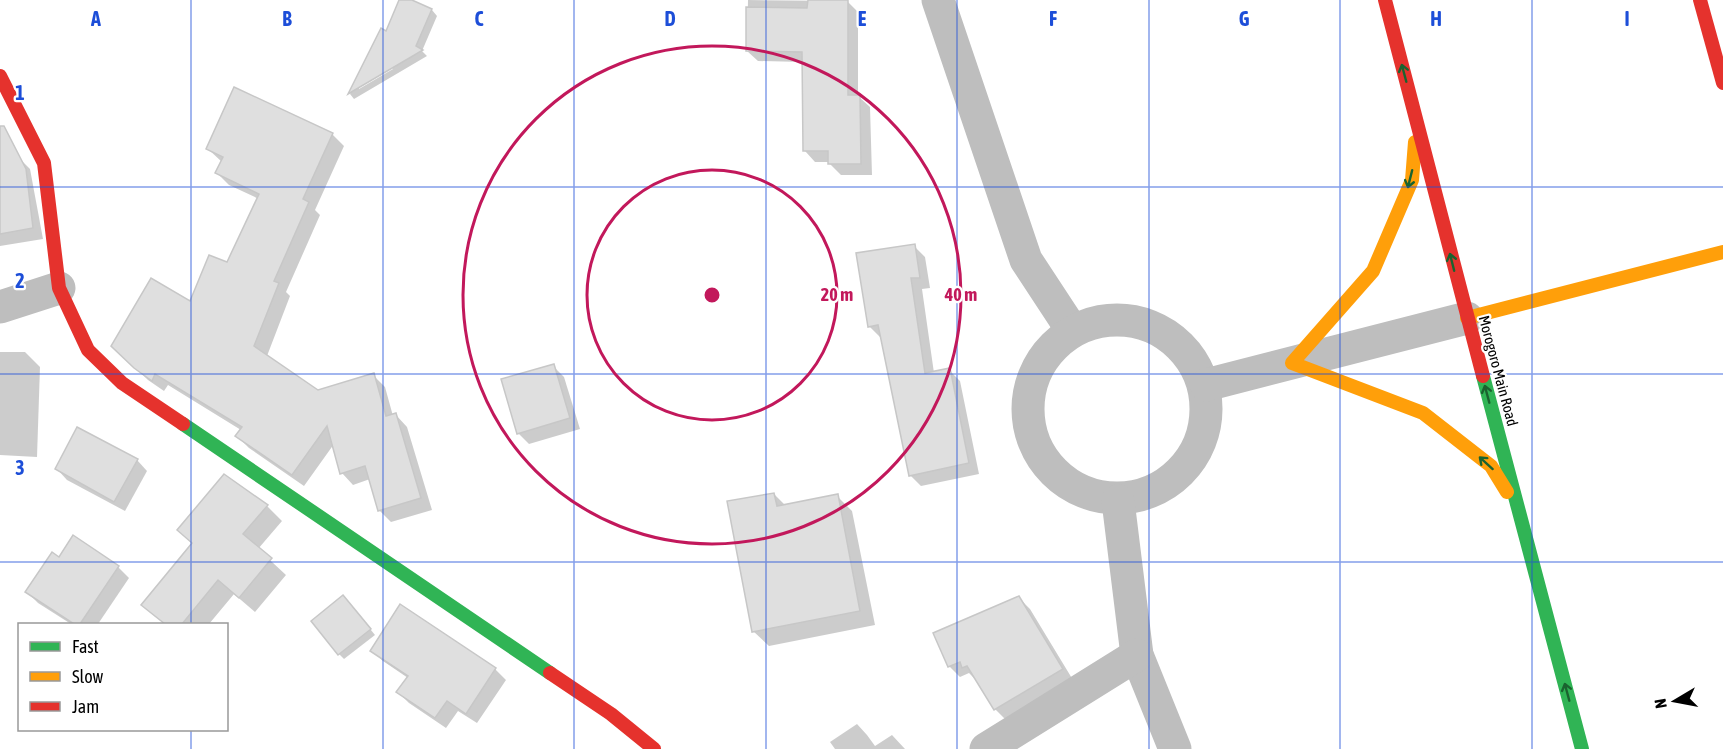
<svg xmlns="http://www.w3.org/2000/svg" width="1723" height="749" font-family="'Asap Condensed',sans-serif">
	<rect width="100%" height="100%" fill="#fff"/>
	<g fill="#0003" fill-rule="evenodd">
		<path d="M401,0h8l23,10 5,6 -15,35 5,5 -73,43 -4,-5 31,-64 5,3zM392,67l1,2 -34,20v-4z"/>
		<path d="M748,0l99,1 11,11v84l12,11 2,68h-31l-11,-11v-2h-15l-10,-11 -2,-89 -45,-1 -11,-10z"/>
		<path d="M332,134l12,12 -29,64 5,5 -34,77 4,4 -23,60 50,36 56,-17 12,12 8,29 3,-1 11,12 25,83 -41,12 -12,-12 -9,-31 -17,6 -11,-12 -8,-29 -30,42 -55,-38 -12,-12 4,-6 -73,-45 -4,6 -16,-11 -35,-34 78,-43 37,-39 31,-65 -30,-14 -12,-12 5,-11 -14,-13z"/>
		<path d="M19,158l11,11 13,70 -43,7v-85z"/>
		<path d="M914,246l11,11 5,31 -8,1 12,84 15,-3 11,11 19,93 -58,12 -11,-11 -29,-138h-1l-11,-11z"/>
		<path d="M0,352h25l15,15 -3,90 -37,-2z"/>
		<path d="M553,366l11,11 16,52 -51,15 -11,-11z"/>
		<path d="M137,460l10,11 -22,40 -58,-31 -10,-11z"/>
		<path d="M774,494l12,12 51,-10 15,15 23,114 -106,21 -16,-15z"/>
		<path d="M267,506l15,15 -24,28 28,26 -31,37 -21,-18 -25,30h-45l-21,-20z"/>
		<path d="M59,560l59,7 11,11 -31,46h-27l-33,-21 -11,-11z"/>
		<path d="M1019,598l11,11 43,71 -67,40 -11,-11 -19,-32 -2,1 -5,-5 -9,4 -11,-11z"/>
		<path d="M349,603l26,32 -31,24 -5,-5z"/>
		<path d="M372,651l123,18 11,11 -29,43 -19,-12 -12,17 -37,-25 -11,-11 10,-14 -25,-17z"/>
		<path d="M857,724l10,11 8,11 17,-11 13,14h-70l-5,-7z"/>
	</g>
	<g fill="#dfdfdf" stroke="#c7c7c7" stroke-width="1.5">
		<path d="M399,0h13l20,9 -16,37 7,4 -75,44 33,-66 5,3z"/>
		<path d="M808,0h40v95h12l1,69h-33v-13h-25l-1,-99 -56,-1v-44l61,1z"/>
		<path d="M234,87l99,46 -30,66 6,3 -35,79 5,2 -25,63 64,44 56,-17 12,43 10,-3 25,85 -43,13 -13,-45 -25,8 -13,-48 -35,49 -57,-39 7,-9 -87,-53 -3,7 -18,-13 -23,-22 40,-68 39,23 19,-46 18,7 32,-68 -44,-21 8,-16 -17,-8z"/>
		<path d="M0,126h4l22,43 7,59 -33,6z"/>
		<path d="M915,244l5,34h-9l14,95 25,-5 19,95 -60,13 -31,-151 -10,2 -12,-74z"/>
		<path d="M554,364l16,54 -53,16 -16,-55z"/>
		<path d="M77,427l61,32 -24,43 -59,-33z"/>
		<path d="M224,474l44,31 -25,29 29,24 -33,40 -21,-18 -36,44h-17l-24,-19 51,-62 -15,-13z"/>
		<path d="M774,493l3,13 61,-12 22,117 -108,21 -25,-131z"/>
		<path d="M73,535l46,31 -39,58h-6l-49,-32 27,-40 7,5z"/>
		<path d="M343,595l28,34 -33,26 -27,-34z"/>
		<path d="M1019,596l44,73 -69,41 -27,-44 -5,2 -2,-6 -12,5 -15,-34z"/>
		<path d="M400,604l96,64 -30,46 -19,-13 -12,17 -39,-26 12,-16 -38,-25z"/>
	</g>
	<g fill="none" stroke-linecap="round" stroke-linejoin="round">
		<g stroke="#bebebe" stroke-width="33">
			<path d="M938,0l88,260 46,70"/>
			<path d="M0,307l59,-19"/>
			<circle cx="1117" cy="409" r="89"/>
			<path d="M1206,385l261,-67"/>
			<path d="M1118,501l19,154 38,94"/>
			<path d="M986,749l151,-94"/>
		</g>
		<g stroke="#30b455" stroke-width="14">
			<path d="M1483,376l99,373"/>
			<path d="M183,424l367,249"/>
		</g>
		<g stroke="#ff9f0a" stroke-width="14">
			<path d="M1415,142l-3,38 -39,91 -81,92 131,50 68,53 16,26"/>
			<path d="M1467,318l256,-66"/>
		</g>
		<g stroke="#e5322d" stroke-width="14">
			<path d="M1385,0l98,376"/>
			<path d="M1700,0l23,83"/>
			<path d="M0,76l44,87 15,125 29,62 34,33 61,41"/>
			<path d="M550,673l61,41 43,35"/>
		</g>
	</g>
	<defs><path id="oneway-shaft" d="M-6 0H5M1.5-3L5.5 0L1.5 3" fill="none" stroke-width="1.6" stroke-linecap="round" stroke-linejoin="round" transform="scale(1.5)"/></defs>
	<g stroke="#1a632f">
		<use href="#oneway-shaft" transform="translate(1404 73) rotate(-105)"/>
		<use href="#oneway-shaft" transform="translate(1410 179) rotate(104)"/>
		<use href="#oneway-shaft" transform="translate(1452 262) rotate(-104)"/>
		<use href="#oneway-shaft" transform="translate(1487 394) rotate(-105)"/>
		<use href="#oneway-shaft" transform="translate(1486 463) rotate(-138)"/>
		<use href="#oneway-shaft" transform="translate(1567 692) rotate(-105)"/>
	</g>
	<path fill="none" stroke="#1d4ed8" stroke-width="1.5" stroke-opacity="0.55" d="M191,0v624M383,0v749M574,0v749M766,0v749M957,0v749M1149,0v749M1340,0v749M1532,0v749M0,187h1723M0,374h1723M0,562h1723M191,730v19"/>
	<g fill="none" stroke="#c2185b" stroke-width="3">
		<circle cx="712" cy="295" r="125"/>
		<circle cx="712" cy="295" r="249"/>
	</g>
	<g text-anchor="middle" stroke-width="4.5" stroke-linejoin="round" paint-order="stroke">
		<g font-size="15" fill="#000" stroke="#fff">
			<text transform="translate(1498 371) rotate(75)" y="5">Morogoro Main Road</text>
		</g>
	</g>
	<g font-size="20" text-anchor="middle" font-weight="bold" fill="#1d4ed8" stroke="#fff" stroke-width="4.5" stroke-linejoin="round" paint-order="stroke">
		<text x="96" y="26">A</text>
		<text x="287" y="26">B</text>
		<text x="479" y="26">C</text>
		<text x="670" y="26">D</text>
		<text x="862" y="26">E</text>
		<text x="1053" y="26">F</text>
		<text x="1244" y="26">G</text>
		<text x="1436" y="26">H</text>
		<text x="1627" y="26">I</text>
		<text x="20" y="100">1</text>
		<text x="20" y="288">2</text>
		<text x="20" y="475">3</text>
	</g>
	<circle cx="712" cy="295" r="9" fill="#c2185b" stroke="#fff" stroke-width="3"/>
	<g font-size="18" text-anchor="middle" font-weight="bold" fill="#c2185b" stroke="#fff" stroke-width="4.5" stroke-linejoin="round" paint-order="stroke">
		<text x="837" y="301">20 m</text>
		<text x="961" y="301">40 m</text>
	</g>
	<rect x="18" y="623" width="210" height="108" fill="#ffffff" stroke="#999999" stroke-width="1.5"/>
	<rect x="30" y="642" width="30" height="9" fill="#30b455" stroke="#999999" stroke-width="1.5"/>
	<text x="72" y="653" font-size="18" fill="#000000">Fast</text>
	<rect x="30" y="672" width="30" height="9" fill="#ff9f0a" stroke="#999999" stroke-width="1.5"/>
	<text x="72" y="683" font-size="18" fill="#000000">Slow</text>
	<rect x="30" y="702" width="30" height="9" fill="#e5322d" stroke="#999999" stroke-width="1.5"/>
	<text x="72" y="713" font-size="18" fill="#000000">Jam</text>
	<g transform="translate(1675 701) rotate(260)" stroke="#ffffff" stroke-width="4.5" paint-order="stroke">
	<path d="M0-4.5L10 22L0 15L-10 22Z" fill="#000000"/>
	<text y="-9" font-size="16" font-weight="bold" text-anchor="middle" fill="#000000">N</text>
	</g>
</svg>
